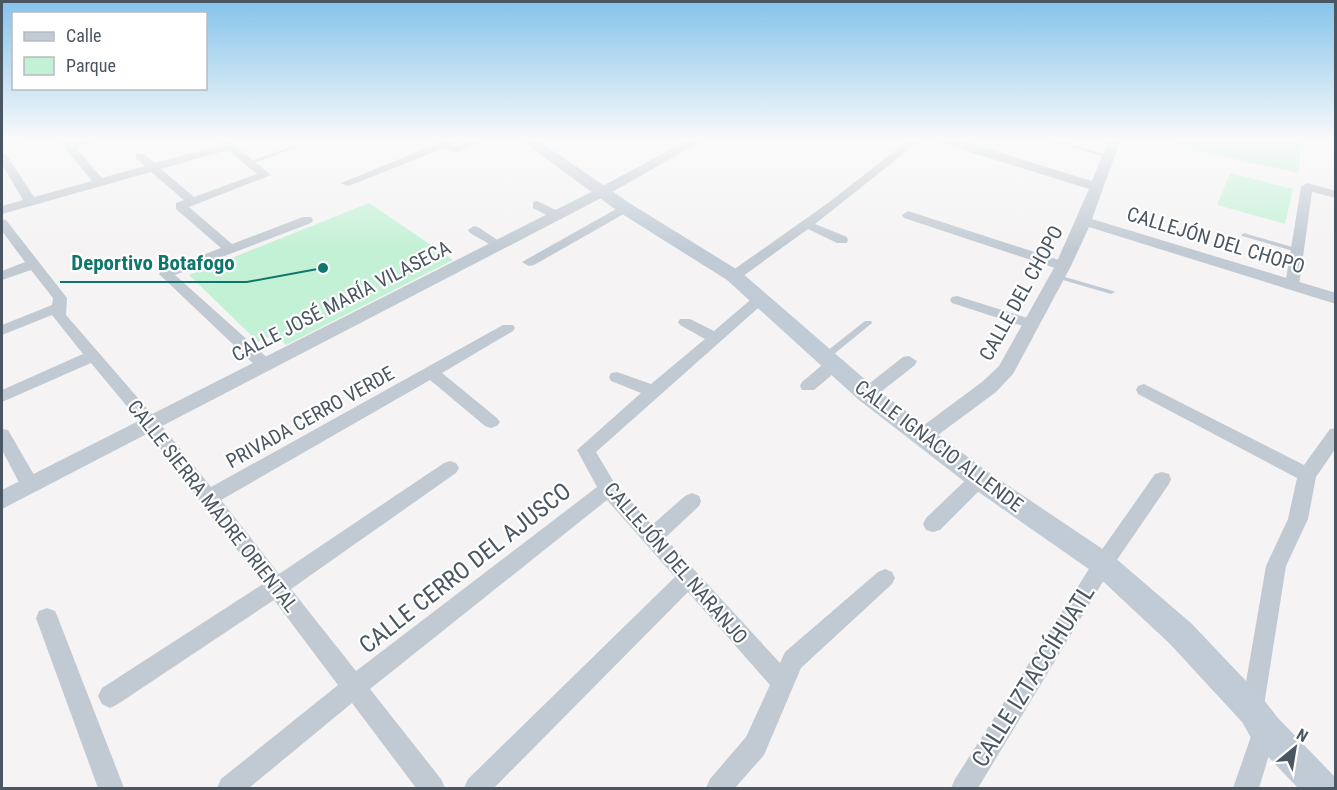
<svg xmlns="http://www.w3.org/2000/svg" width="1337" height="790" font-family="'Roboto Condensed',sans-serif">
	<rect width="100%" height="100%" fill="#f5f3f3"/>
	<g fill="#c3f1d5">
		<path d="M1179,139h122l-2,34 -123,-26z"/>
		<path d="M1230,173l63,16 -8,35 -68,-19z"/>
		<path d="M369,203l84,57 -167,85 -12,-11 -16,8 -69,-67z"/>
	</g>
	<g fill="none" stroke-linecap="round" stroke-linejoin="round">
		<g fill="#c1cad2" fill-rule="evenodd">
			<path d="M1044,139h9l58,17 -5,1z"/>
			<path d="M295,145l5,1 -49,18 -5,-1z"/>
			<path d="M1244,233l55,16 1,1 -3,2 -55,-16 -1,-1z"/>
			<path d="M1058,275l55,16 2,1 -4,2 -55,-16 -1,-1z"/>
			<path d="M865,321h6l1,2 -44,36h-6l-1,-2 1,-2z"/>
		</g>
		<g fill="#c1cad2" fill-rule="evenodd">
			<path d="M22,139l-1,2 -19,5v-6z"/>
			<path d="M68,139l3,4 14,-4h17l-26,9 26,30 43,-12 -9,-8v-4h8l11,9 67,-18 -5,-6h10l44,36 -82,32 43,37 71,-27h8l2,3 -2,3 -136,52 96,86 2,4 -2,4h-12l-100,-95 2,-3 60,-23 -45,-39v-6l8,-3 -33,-28 -149,42v-8l21,-6 -21,-36v-11l4,1 28,43 58,-16 -34,-41zM228,150l29,24 -63,23 -33,-28z"/>
			<path d="M435,139h8l13,7 17,-7h14l-32,14 -11,-5 -93,37 -4,1 -6,-3 96,-39 -3,-3z"/>
			<path d="M910,139h12l-107,85 32,13 1,3 -1,3h-10l-29,-14 -69,50h-10l-2,-3 2,-3 99,-70z"/>
			<path d="M1307,183l29,8v7l-24,-6 -13,93 -7,4 -7,-4 16,-98z"/>
			<path d="M537,201l23,11 2,3 -2,3h-8l-19,-10v-6z"/>
			<path d="M625,204l4,1v6l-95,54 -5,1 -7,-4z"/>
			<path d="M908,211l160,52 2,3 -2,3h-10l-154,-51 -2,-3z"/>
			<path d="M2,219l4,1 61,78 -1,17 91,105 54,67 292,-162h10l2,3 -2,3 -71,42 55,45 3,4 -3,4 -6,2 -6,-2 -55,-46 -209,120 58,74 165,-111 6,-2 6,2 3,5 -3,5 -165,116 65,82 241,-184 -20,-37 64,-57 -30,-12 -2,-4 2,-4 6,-1 34,12 54,-45 -25,-14 -2,-3 2,-3h10l24,12 42,-36 5,-1 7,4 -2,3 -170,151 19,32 37,41 33,-29 7,-3 7,3 2,5 -2,5 -34,32 115,125 5,-11 93,-80 7,-3 7,3 3,6 -3,6 -91,84 -37,87 -29,33h-29l4,-9 36,-42 24,-52 -82,-93 -194,196h-30l4,-9 207,-202 -68,-77 -237,189 71,90 4,9h-29l-64,-85 -103,85h-32l4,-9 117,-94 -64,-85 -156,104 -8,4 -8,-4 -4,-8 4,-8 161,-104 -118,-156 -54,-65 -89,39v-12l81,-36 -31,-39 -50,20v-10l50,-20 1,-7 -22,-28 -29,10v-9l23,-9 -23,-31z"/>
			<path d="M474,226l4,1 27,18 -7,4 -28,-16 -2,-3z"/>
			<path d="M957,296l80,25 2,3 -7,5 -80,-26 -2,-3 2,-3z"/>
			<path d="M909,356l8,5 -2,4 -42,33h-12l-2,-4 2,-4 42,-33z"/>
			<path d="M834,359l6,1 2,4 -2,4 -26,22h-12l-2,-4 2,-4 26,-22z"/>
			<path d="M1144,384l160,81 26,-36 6,-1v20l-20,29 -8,42 -22,47 -24,152 3,-1 9,3 3,9 -18,59h-26l23,-66 -11,-3 -4,-8 25,-145 22,-47 9,-41 -159,-84 -2,-4 2,-4z"/>
			<path d="M2,429l6,1 29,50 2,5 -2,5 -7,2 -7,-2 -21,-40z"/>
			<path d="M979,472l7,2 2,5 -2,5 -46,46 -7,2 -7,-2 -3,-6 3,-6 46,-44z"/>
			<path d="M1162,472l7,2 2,5 -2,5 -59,86 -132,218h-27l4,-9 141,-221 59,-84z"/>
			<path d="M47,608l8,3 3,7 66,170h-26l-62,-170 3,-7z"/>
		</g>
		<g fill="#c1cad2" fill-rule="evenodd">
			<path d="M690,139h15l-98,56 -605,314v-19l595,-301z"/>
			<path d="M936,139h19l137,42 17,-42h12l-29,80 244,74v11l-247,-77 -18,39 -58,108 -17,18 -66,49 -7,3 -7,-3 -3,-5 3,-5 66,-49 17,-16 56,-100 34,-77 -151,-47z"/>
		</g>
		<path fill="#c1cbd6" fill-rule="evenodd" d="M519,139h17l95,65 110,68 134,116 113,84 125,84 79,68 72,76 13,17 57,59 2,12h-38l-45,-47 -11,-19 -72,-78 -77,-72 -123,-86 -111,-86 -132,-120 -108,-68z"/>
	</g>
	<linearGradient id="sky" x2="0" y2="1"><stop stop-color="#85c3ea"/><stop offset="0.56" stop-color="#fafafa"/><stop offset="1" stop-color="#fafafa" stop-opacity="0"/></linearGradient>
	<rect width="1337" height="250" fill="url(#sky)"/>
	<g text-anchor="middle" stroke-width="4.5" stroke-linejoin="round" paint-order="stroke">
		<g font-size="20" fill="#4a5661" stroke="#fff">
			<text transform="translate(1216 240) rotate(17)" y="7">CALLEJÓN DEL CHOPO</text>
			<text transform="translate(1021 293) rotate(-61)" y="7">CALLE DEL CHOPO</text>
			<text transform="translate(341 301) rotate(-27)" y="7">CALLE JOSÉ MARÍA VILASECA</text>
			<text transform="translate(310 417) rotate(-29)" y="7">PRIVADA CERRO VERDE</text>
			<text transform="translate(939 446) rotate(37)" y="7">CALLE IGNACIO ALLENDE</text>
			<text transform="translate(213 506) rotate(52)" y="7">CALLE SIERRA MADRE ORIENTAL</text>
			<text transform="translate(676 563) rotate(49)" y="7">CALLEJÓN DEL NARANJO</text>
		</g>
		<g font-size="24" fill="#4a5661" stroke="#fff">
			<text transform="translate(465 568) rotate(-38)" y="8">CALLE CERRO DEL AJUSCO</text>
			<text transform="translate(1033 676) rotate(-58)" y="8">CALLE IZTACCÍHUATL</text>
		</g>
	</g>
	<path fill="none" stroke="#0f766e" stroke-width="2" d="M323 268L247 282H60"/>
	<circle fill="#0f766e" stroke="#fff" stroke-width="2" cx="323" cy="268" r="6"/>
	<g font-size="21" text-anchor="middle" font-weight="bold" fill="#0f766e" stroke="#fff" stroke-width="4.5" stroke-linejoin="round" paint-order="stroke">
		<text x="153" y="270">Deportivo Botafogo</text>
	</g>
	<rect width="1337" height="790" fill="none" stroke="#4a5661" stroke-width="6"/>
	<rect x="12" y="12" width="195" height="78" fill="#ffffff" stroke="#b7bbc0" stroke-width="1.5"/>
	<rect x="24" y="32" width="30" height="9" fill="#c1cbd6" stroke="#b7bbc0" stroke-width="1.5"/>
	<text x="66" y="42" font-size="18" fill="#4a5661">Calle</text>
	<rect x="24" y="57" width="30" height="18" fill="#c3f1d5" stroke="#b7bbc0" stroke-width="1.5"/>
	<text x="66" y="72" font-size="18" fill="#4a5661">Parque</text>
	<g transform="translate(1295 748) rotate(30)" stroke="#ffffff" stroke-width="4.5" paint-order="stroke">
	<path d="M0-4.5L10 22L0 15L-10 22Z" fill="#4a5661"/>
	<text y="-9" font-size="16" font-weight="bold" text-anchor="middle" fill="#4a5661">N</text>
	</g>
</svg>
